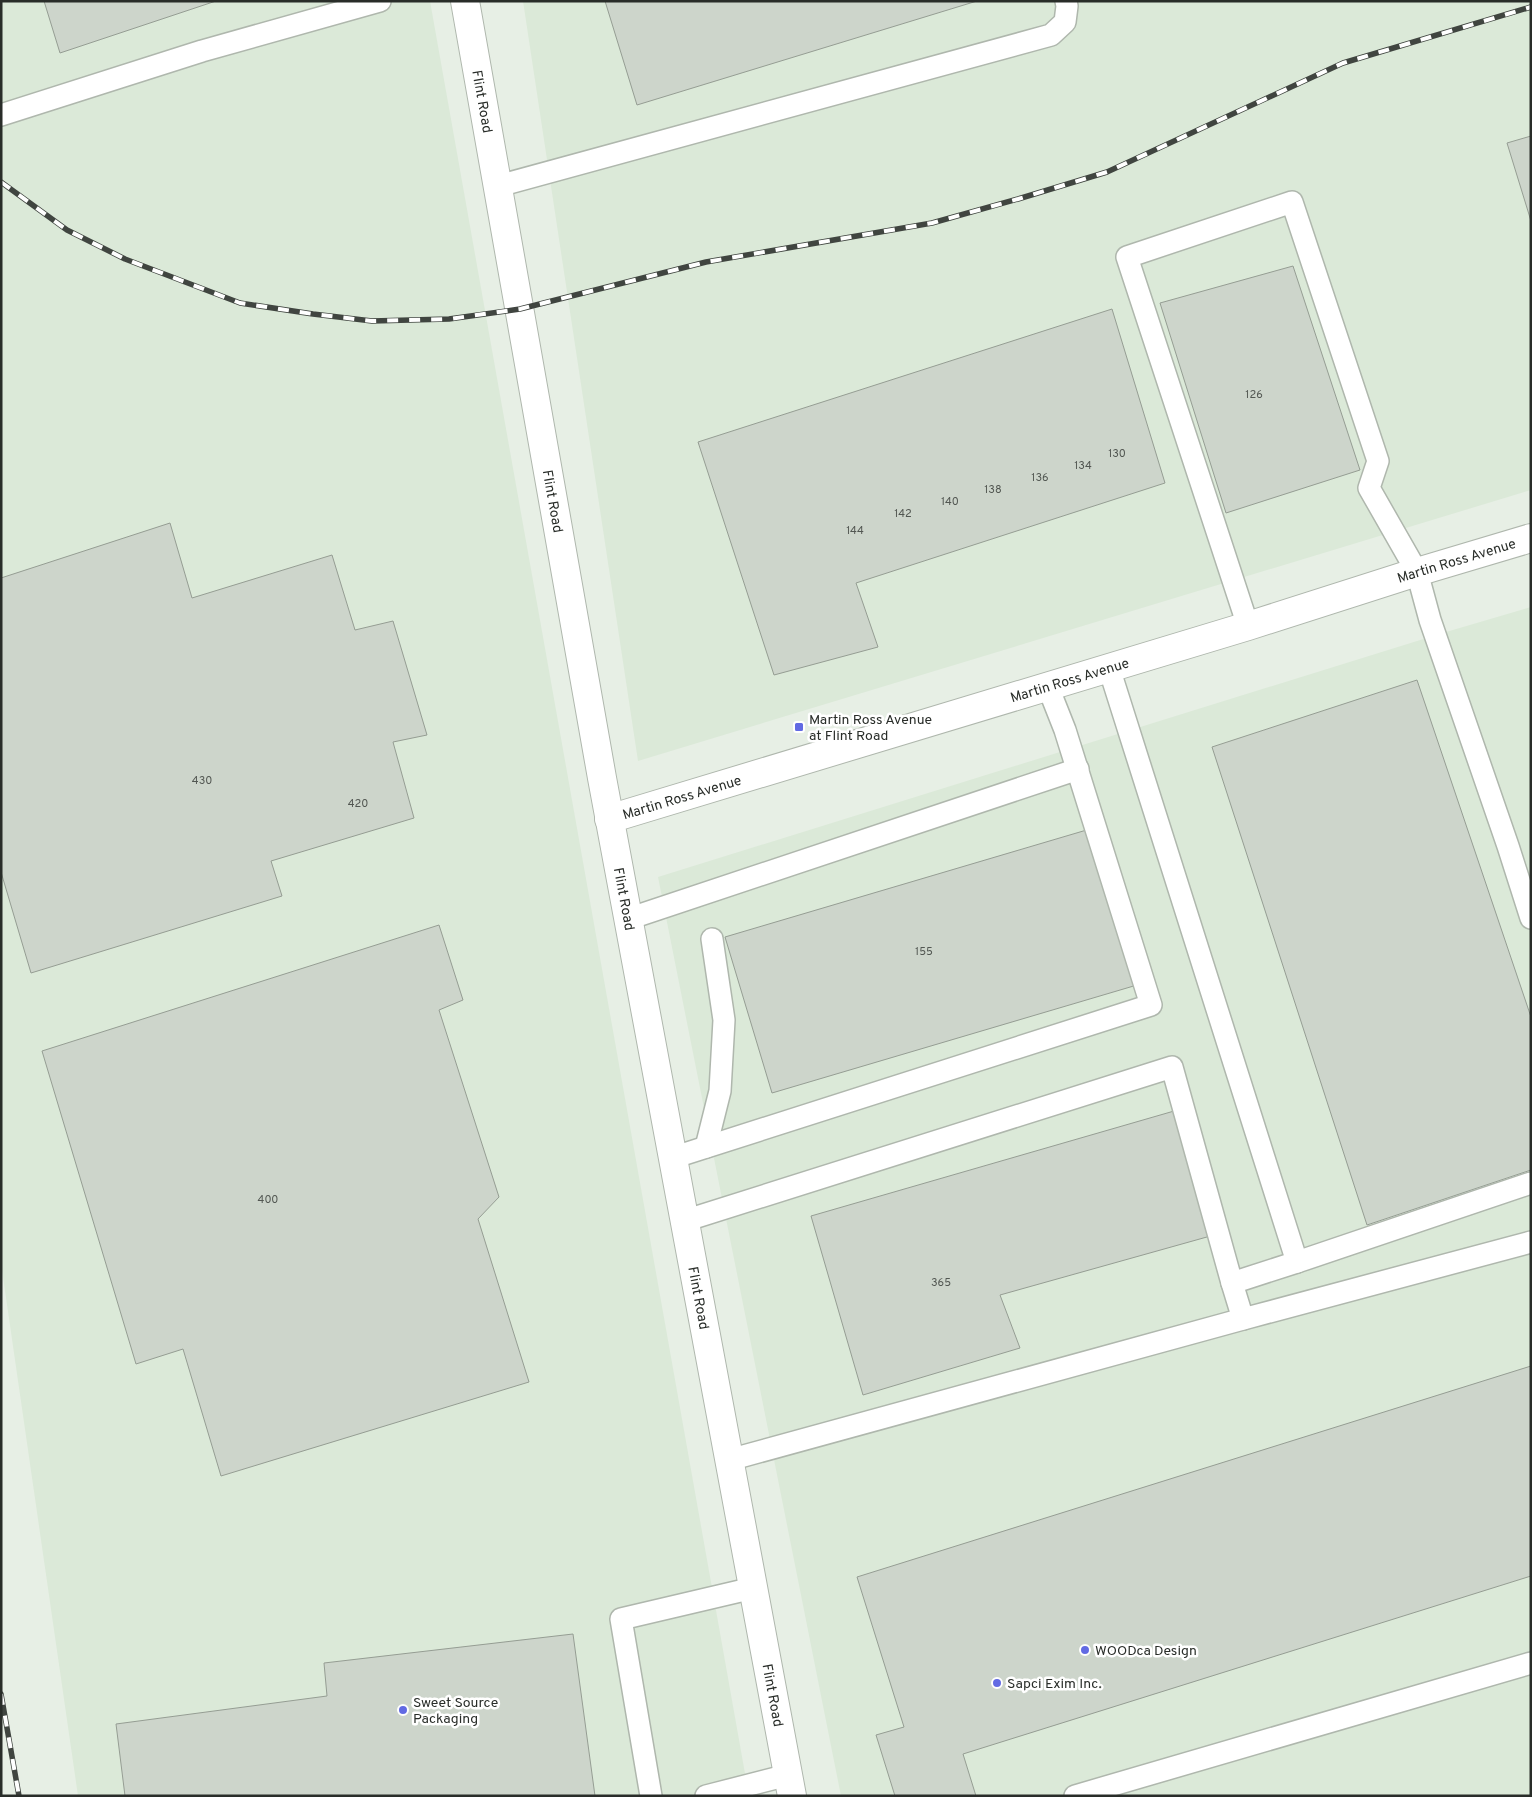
<svg xmlns="http://www.w3.org/2000/svg" width="1532" height="1797" font-family="Overpass,sans-serif">
	<rect width="100%" height="100%" fill="#e7efe5"/>
	<g fill="#dbe9d8">
		<path d="M1,1h429l319,1795h-671l-77,-533z"/>
		<path d="M523,1h1008v489l-893,271z"/>
		<path d="M1531,607v1189h-690l-183,-919 788,-245z"/>
	</g>
	<g fill="#cdd5cb" stroke="#959d93">
		<path d="M44,1h172l-156,52z"/>
		<path d="M605,1h372l-340,104z"/>
		<path d="M1531,136v85l-24,-78z"/>
		<path d="M1293,266l67,204 -134,43 -66,-210z"/>
		<path d="M1112,309l53,174 -309,100 22,64 -104,28 -76,-233z"/>
		<path d="M170,523l22,75 140,-43 23,75 38,-9 34,114 -34,7 21,76 -143,43 11,35 -251,77 -30,-101v-294z"/>
		<path d="M1417,680l114,337v153l-164,55 -155,-478z"/>
		<path d="M1090,829l47,156 -365,108 -47,-156z"/>
		<path d="M439,925l24,75 -24,10 60,187 -21,22 51,163 -308,94 -38,-127 -47,15 -94,-313z"/>
		<path d="M1181,1109l33,126 -214,60 20,53 -157,47 -52,-179z"/>
		<path d="M1531,1366v210l-568,178 13,42h-81l-19,-61 28,-8 -47,-150z"/>
		<path d="M573,1634l22,162h-470l-9,-72 211,-28 -3,-33z"/>
	</g>
	<g fill="none" stroke-linecap="round" stroke-linejoin="round">
		<defs>
			<g id="lane">
				<path d="M1,115l201,-64 178,-50"/>
				<path d="M498,186l553,-151 14,-13 2,-16 -1,-5"/>
				<path d="M1248,626l-121,-369 165,-55 86,259 -9,27 48,84 13,48 78,226 23,72"/>
				<path d="M1109,668l188,594 -65,21"/>
				<path d="M628,919l450,-150"/>
				<path d="M706,1147l14,-56 4,-71 -12,-81"/>
				<path d="M672,1158l479,-153 -86,-275 -17,-43"/>
				<path d="M684,1221l488,-154 60,216 11,36"/>
				<path d="M1297,1262l234,-79"/>
				<path d="M729,1460l514,-141 288,-77"/>
				<path d="M651,1796l-30,-177 132,-31"/>
				<path d="M706,1796l82,-21"/>
				<path d="M1075,1796l456,-133"/>
			</g>
			<g id="street">
				<path id="s1" d="M465,1l137,777 190,1018"/>
				<path id="s2" d="M609,819l639,-193 169,-54 114,-34"/>
			</g>
		</defs>
		<use href="#lane" stroke="#afb7ad" stroke-width="24"/>
		<use href="#street" stroke="#afb7ad" stroke-width="30"/>
		<use href="#lane" stroke="#fff" stroke-width="21"/>
		<use href="#street" stroke="#fff" stroke-width="28"/>
		<defs>
			<g id="rail">
				<path d="M1,182l66,48 58,29 115,44 73,11 59,7 77,-2 71,-10 186,-47 226,-39 86,-24 89,-27 236,-109 188,-56"/>
				<path d="M1,1694l18,102"/>
			</g>
		</defs>
		<use href="#rail" stroke="#404540" stroke-width="5.5"/>
		<use href="#rail" stroke="#fff" stroke-width="4" stroke-dasharray="11" stroke-linecap="butt"/>
	</g>
	<g fill="#626ae3" stroke="#fff" stroke-width="2">
		<rect x="794" y="722" width="10" height="10" rx="2.5"/>
		<circle cx="1085" cy="1650" r="5"/>
		<circle cx="997" cy="1683" r="5"/>
		<circle cx="403" cy="1710" r="5"/>
	</g>
	<g text-anchor="middle" stroke-width="5" stroke-linejoin="round" paint-order="stroke">
		<g font-size="11" fill="#525752">
			<text x="1254" y="398">126</text>
			<text x="1117" y="457">130</text>
			<text x="1083" y="469">134</text>
			<text x="1040" y="481">136</text>
			<text x="993" y="493">138</text>
			<text x="950" y="505">140</text>
			<text x="903" y="517">142</text>
			<text x="855" y="534">144</text>
			<text x="202" y="784">430</text>
			<text x="358" y="807">420</text>
			<text x="924" y="955">155</text>
			<text x="268" y="1203">400</text>
			<text x="941" y="1286">365</text>
		</g>
		<g font-size="14" fill="#292d29" stroke="#fff">
			<text dy="5" stroke="none"><textPath href="#s1" startOffset="102">Flint Road</textPath></text>
			<text dy="5" stroke="none"><textPath href="#s1" startOffset="508">Flint Road</textPath></text>
			<text dy="5" stroke="none"><textPath href="#s2" startOffset="886">Martin Ross Avenue</textPath></text>
			<text dy="5" stroke="none"><textPath href="#s2" startOffset="481">Martin Ross Avenue</textPath></text>
			<text dy="5" stroke="none"><textPath href="#s2" startOffset="76">Martin Ross Avenue</textPath></text>
			<text dy="5" stroke="none"><textPath href="#s1" startOffset="912">Flint Road</textPath></text>
			<text dy="5" stroke="none"><textPath href="#s1" startOffset="1318">Flint Road</textPath></text>
			<text dy="5" stroke="none"><textPath href="#s1" startOffset="1722">Flint Road</textPath></text>
		</g>
		<g font-size="14" fill="#292d29" stroke="#fff" text-anchor="start">
			<text x="809" y="724">Martin Ross Avenue<tspan x="809" dy="16">at Flint Road</tspan></text>
			<text x="1095" y="1655">WOODca Design</text>
			<text x="1007" y="1688">Sapci Exim Inc.</text>
			<text x="413" y="1707">Sweet Source<tspan x="413" dy="16">Packaging</tspan></text>
		</g>
	</g>
	<rect width="1532" height="1797" fill="none" stroke="#292d29" stroke-width="5"/>
</svg>
